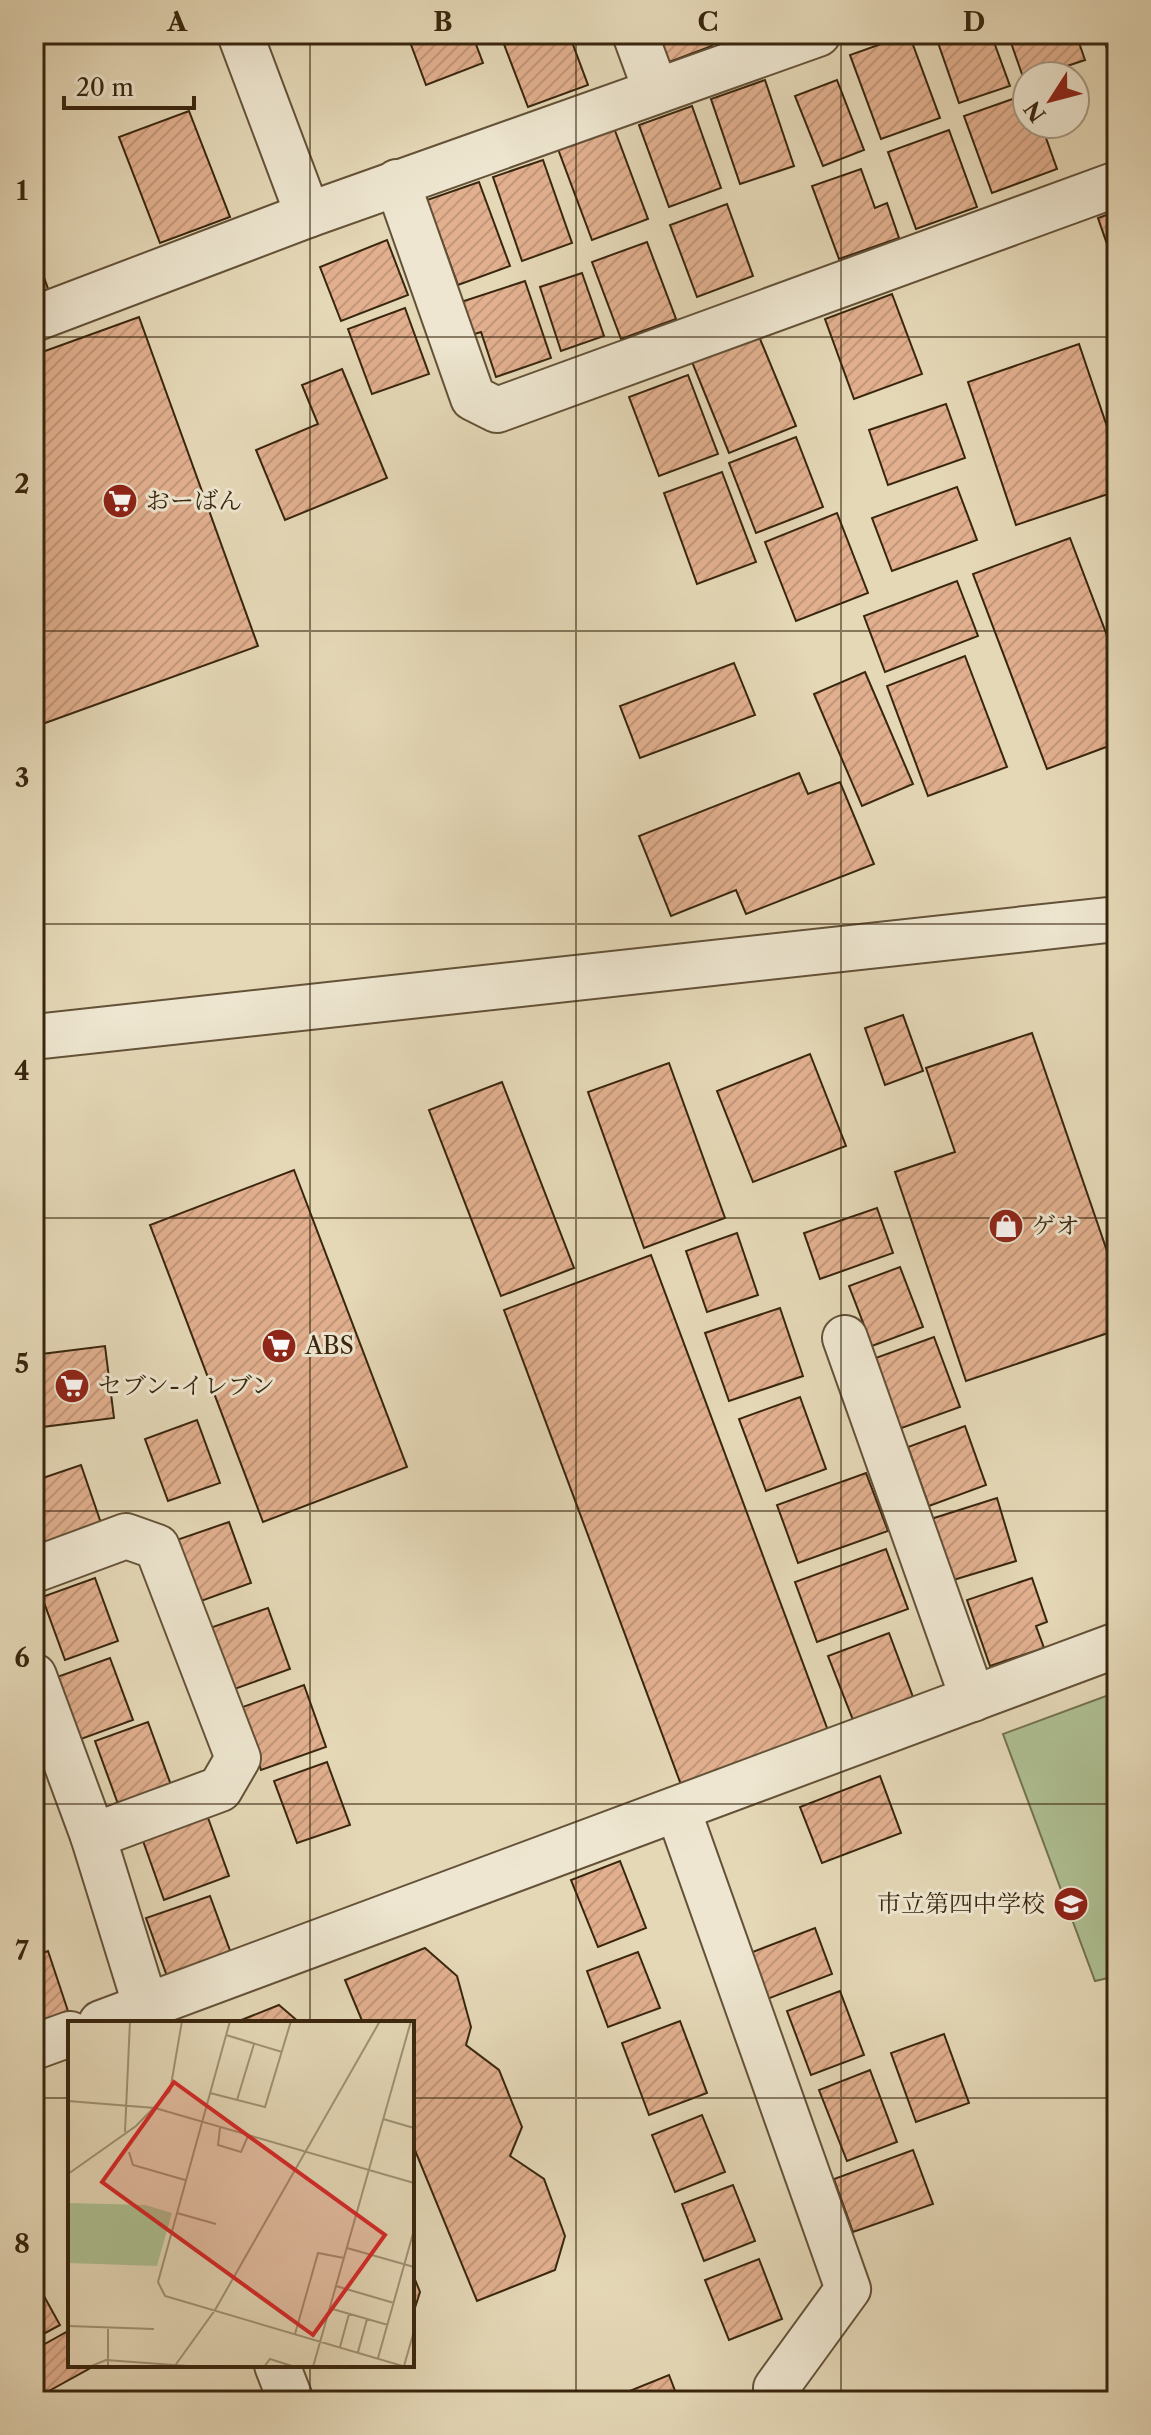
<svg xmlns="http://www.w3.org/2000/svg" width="1151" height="2435" font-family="'Libre Caslon Text','Noto Serif JP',serif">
	<defs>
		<pattern id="building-hatch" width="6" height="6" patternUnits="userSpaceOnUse" patternTransform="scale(2)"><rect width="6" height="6" fill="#e2b08f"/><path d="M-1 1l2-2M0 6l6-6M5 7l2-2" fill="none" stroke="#c3977a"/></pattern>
	</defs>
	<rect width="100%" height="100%" fill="#e5d8b7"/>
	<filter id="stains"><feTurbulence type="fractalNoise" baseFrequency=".0025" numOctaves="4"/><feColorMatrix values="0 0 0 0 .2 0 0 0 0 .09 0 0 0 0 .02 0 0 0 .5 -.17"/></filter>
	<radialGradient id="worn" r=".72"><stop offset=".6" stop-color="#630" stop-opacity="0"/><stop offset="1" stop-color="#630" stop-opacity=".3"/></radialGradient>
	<path fill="#aec093" stroke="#747350" stroke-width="2" d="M1117,1692v284l-22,5 -92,-247z"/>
	<g fill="url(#building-hatch)" stroke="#39260e" stroke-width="2">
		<path d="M407,34h65l11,29 -57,22z"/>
		<path d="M500,34h69l19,51 -60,22z"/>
		<path d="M653,34h55l4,12 -48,18z"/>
		<path d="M909,34l31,84 -59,21 -31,-84z"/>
		<path d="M935,34h56l19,52 -51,17z"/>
		<path d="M1008,34h68l9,26 -48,16h-10l-3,4z"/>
		<path d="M1102,34h15v19l-8,2z"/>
		<path d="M765,80l29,86 -54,18 -29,-85z"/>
		<path d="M837,80l27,70 -41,16 -28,-70z"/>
		<path d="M1027,94v30h14l16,45 -65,24 -28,-77z"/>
		<path d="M692,106l29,82 -52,19 -30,-82z"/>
		<path d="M189,111l41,106 -70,26 -41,-106z"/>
		<path d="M614,128l34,91 -56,21 -34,-91z"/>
		<path d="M949,130l28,77 -61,22 -28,-77z"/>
		<path d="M543,160l29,83 -50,18 -29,-84z"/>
		<path d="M861,169l14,39 12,-5 12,35 -60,21 -27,-73z"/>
		<path d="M479,182l31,84 -52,19 -31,-85z"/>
		<path d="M727,204l26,72 -56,21 -27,-72z"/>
		<path d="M1117,211v62l-19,-55z"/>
		<path d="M387,240l21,55 -67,26 -21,-54z"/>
		<path d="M647,242l29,77 -55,20 -29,-77z"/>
		<path d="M34,249l18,51 -18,6z"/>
		<path d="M582,273l22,63 -43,15 -21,-64z"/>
		<path d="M525,281l26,77 -55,19 -15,-45 -16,5 -10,-33z"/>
		<path d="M892,294l30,80 -68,25 -29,-80z"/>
		<path d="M405,308l24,66 -57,20 -24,-65z"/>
		<path d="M139,317l119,329 -224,81v-372z"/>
		<path d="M758,334l38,92 -67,27 -37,-91z"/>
		<path d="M1079,344l38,112v35l-101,34 -48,-143z"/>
		<path d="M342,369l45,109 -102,42 -29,-70 62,-26 -16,-39z"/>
		<path d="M688,375l30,79 -59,22 -30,-79z"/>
		<path d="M946,404l19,54 -77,27 -19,-55z"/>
		<path d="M796,437l27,70 -67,26 -27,-70z"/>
		<path d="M722,472l34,90 -59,22 -33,-91z"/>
		<path d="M957,487l20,53 -85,31 -20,-53z"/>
		<path d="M837,513l31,80 -72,28 -31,-79z"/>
		<path d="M1070,538l47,124v81l-70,26 -74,-195z"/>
		<path d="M957,581l21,55 -93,36 -21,-56z"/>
		<path d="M965,656l42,111 -79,29 -41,-110z"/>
		<path d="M734,663l21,52 -115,43 -20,-52z"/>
		<path d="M865,672l48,112 -51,22 -48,-112z"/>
		<path d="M799,773l9,21 32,-12 34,82 -128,50 -10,-24 -65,26 -32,-80z"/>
		<path d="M903,1015l20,56 -38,14 -20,-57z"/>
		<path d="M1032,1033l85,247v50l-151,51 -71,-209 60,-20 -29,-84z"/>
		<path d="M810,1054l36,92 -93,36 -36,-91z"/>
		<path d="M669,1063l56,155 -81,30 -56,-156z"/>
		<path d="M502,1082l72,186 -73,28 -72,-186z"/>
		<path d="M294,1170l113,297 -144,55 -113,-297z"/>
		<path d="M877,1208l16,45 -73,26 -16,-46z"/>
		<path d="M737,1233l21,62 -51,17 -21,-61z"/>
		<path d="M651,1255l179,481 -147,54 -179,-480z"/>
		<path d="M900,1267l23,60 -51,19 -23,-60z"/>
		<path d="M780,1308l23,68 -74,25 -24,-68z"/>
		<path d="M934,1337l26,70 -64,23 -26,-70z"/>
		<path d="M105,1346l9,72 -80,10v-73z"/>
		<path d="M800,1397l26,72 -60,22 -27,-72z"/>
		<path d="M197,1420l23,63 -52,18 -23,-62z"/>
		<path d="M965,1426l21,59 -57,21 -21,-59z"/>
		<path d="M81,1465l21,61 -64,23 -4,-12v-56z"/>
		<path d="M866,1473l22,58 -90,32 -21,-58z"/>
		<path d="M997,1498l19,63 -66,20 -19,-62z"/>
		<path d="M229,1522l22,61 -64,23 -22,-62z"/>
		<path d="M886,1549l22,60 -91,33 -22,-60z"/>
		<path d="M95,1578l23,63 -53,19 -23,-63z"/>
		<path d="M1032,1578l15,44 -11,4 8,22 -54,18 -23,-66z"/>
		<path d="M268,1608l22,61 -64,23 -22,-62z"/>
		<path d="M889,1633l24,64 -60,23 -25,-64z"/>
		<path d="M110,1658l23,62 -52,19 -24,-62z"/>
		<path d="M304,1685l22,62 -65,23 -21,-62z"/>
		<path d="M148,1722l23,63 -53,19 -23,-63z"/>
		<path d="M327,1762l23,63 -53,18 -23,-62z"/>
		<path d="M880,1776l21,57 -79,30 -22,-56z"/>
		<path d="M207,1815l22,61 -65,24 -22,-62z"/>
		<path d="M620,1861l26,67 -48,19 -27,-67z"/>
		<path d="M210,1896l22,60 -64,23 -22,-61z"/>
		<path d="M815,1928l17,46 -70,27 -17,-46z"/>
		<path d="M425,1948l32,28 14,51 -5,18 33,25 23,57 -12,29 34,23 21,57 -10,34 -78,31 -65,-158v-120h-49l-18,-43z"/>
		<path d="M48,1951l21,63 -35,11v-69z"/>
		<path d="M638,1952l22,56 -52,19 -21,-56z"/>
		<path d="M840,1991l24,64 -53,20 -24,-64z"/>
		<path d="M279,2005l21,18h-66z"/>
		<path d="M680,2021l27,72 -58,22 -27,-72z"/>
		<path d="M944,2034l25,69 -53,19 -25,-69z"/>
		<path d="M870,2070l27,72 -50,19 -28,-71z"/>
		<path d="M702,2115l23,57 -50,20 -23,-57z"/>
		<path d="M913,2150l20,54 -80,28 -19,-53z"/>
		<path d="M733,2185l22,56 -51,20 -22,-57z"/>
		<path d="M759,2259l23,60 -53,21 -24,-60z"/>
		<path d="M412,2272l8,20 -8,25z"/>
		<path d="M34,2278l26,47 -26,14z"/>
		<path d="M70,2330v35l24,1 -56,31 -4,-7v-40z"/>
		<path d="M669,2375l10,26h-49l-3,-9z"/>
	</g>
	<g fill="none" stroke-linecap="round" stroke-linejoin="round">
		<defs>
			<g id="minor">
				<path d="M240,34l68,181"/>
				<path d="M635,34l21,57"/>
				<path d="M397,182l76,216 24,12 620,-226"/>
				<path d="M34,319l274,-104 510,-181"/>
				<path d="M34,1037l1083,-118"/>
				<path d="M845,1338l128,361"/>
				<path d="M34,1570l92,-34 31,11 81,211 -18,31 -127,47"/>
				<path d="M34,1676l59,160 58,187"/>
				<path d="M678,1810l170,479 -72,99"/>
				<path d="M101,2023l1016,-378"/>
				<path d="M34,2047l36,-13"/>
				<path d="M277,2365l14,36"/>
			</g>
		</defs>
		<use href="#minor" stroke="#645238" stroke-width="48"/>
		<use href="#minor" stroke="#eee6d0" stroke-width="44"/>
	</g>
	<path fill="none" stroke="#39260e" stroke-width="2" stroke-opacity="0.55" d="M310,34v1989M576,34v2367M841,34v2367M34,337h1083M34,631h1083M34,924h1083M34,1218h1083M34,1511h1083M34,1804h1083M34,2098h36M412,2098h705M310,2365v36"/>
	<defs>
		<symbol id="supermarket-disc" viewBox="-11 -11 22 22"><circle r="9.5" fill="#8f2418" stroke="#eee6d0"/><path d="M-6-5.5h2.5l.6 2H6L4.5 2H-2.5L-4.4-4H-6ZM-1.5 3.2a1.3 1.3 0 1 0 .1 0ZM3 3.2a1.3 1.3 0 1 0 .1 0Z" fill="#fff"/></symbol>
		<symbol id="shop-disc" viewBox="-11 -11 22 22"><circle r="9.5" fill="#8f2418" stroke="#eee6d0"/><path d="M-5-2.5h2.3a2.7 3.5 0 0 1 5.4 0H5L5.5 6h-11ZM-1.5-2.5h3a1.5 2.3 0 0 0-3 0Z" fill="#fff"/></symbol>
		<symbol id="school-disc" viewBox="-11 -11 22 22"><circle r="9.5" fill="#8f2418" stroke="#eee6d0"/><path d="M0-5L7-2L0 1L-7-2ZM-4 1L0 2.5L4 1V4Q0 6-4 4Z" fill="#fff"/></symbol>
	</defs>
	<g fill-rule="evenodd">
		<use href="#supermarket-disc" x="100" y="481" width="40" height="40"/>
		<use href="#shop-disc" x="986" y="1206" width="40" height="40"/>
		<use href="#supermarket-disc" x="259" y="1326" width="40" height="40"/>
		<use href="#supermarket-disc" x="52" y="1366" width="40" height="40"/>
		<use href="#school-disc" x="1051" y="1884" width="40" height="40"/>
	</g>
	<g text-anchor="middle" stroke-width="6" stroke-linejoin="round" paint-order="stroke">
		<g font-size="24" fill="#39260e" stroke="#eee6d0" text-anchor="start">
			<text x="146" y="509">おーばん</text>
			<text x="1032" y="1234">ゲオ</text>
			<text x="305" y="1354">ABS</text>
			<text x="98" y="1394">セブン-イレブン</text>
			<text x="1045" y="1912" text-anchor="end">市立第四中学校</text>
		</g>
	</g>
	<g transform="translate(68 2021)">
		<rect width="346" height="346" fill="#e5d8b7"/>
		<path d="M0,182l77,2 27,8 -15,53 -89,-3z" fill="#aec093"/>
		<path fill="none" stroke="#a09173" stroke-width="2" d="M162,0l-72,261 7,14 241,71M158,14l56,17M142,72l55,14 26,-86M169,79l17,-56M0,80l87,7 259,75M315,98l31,9M152,107l-2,17 23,7 7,-16M57,111l5,-111M61,131l4,13 52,15M0,153l68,-48 34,-35 12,-70M109,192l39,11M279,227l67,19M268,265l58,17M261,287l59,17M0,305l86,3M40,306v40M227,313l23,-81 26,5M272,326l9,-33M290,331l9,-33M310,337l36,-128M336,345l10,-35M21,346l17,-7 95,7M106,346l41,-57 165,-289M196,346l6,-8 25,8M245,346l98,-346"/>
		<path fill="#d62828" fill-opacity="0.15" stroke="#d62828" stroke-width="4" d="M106,61l211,153 -72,100 -211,-153z"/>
		<rect width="346" height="346" fill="none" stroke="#39260e" stroke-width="4"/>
	</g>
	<rect width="1151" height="2435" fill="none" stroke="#e5d8b7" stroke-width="88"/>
	<g transform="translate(1051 100) rotate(234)"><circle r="38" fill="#eee6d0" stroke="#a69982" stroke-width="2"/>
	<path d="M0-6L14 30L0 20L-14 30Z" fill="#8f2418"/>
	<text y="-12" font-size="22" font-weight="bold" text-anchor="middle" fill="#39260e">N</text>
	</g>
	<path d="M64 96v12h130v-12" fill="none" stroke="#39260e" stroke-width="4"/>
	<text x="76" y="96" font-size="24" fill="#39260e" stroke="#eee6d0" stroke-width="6" paint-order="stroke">20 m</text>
	<rect x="44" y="44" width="1063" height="2347" fill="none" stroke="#39260e" stroke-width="3"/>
	<g font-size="26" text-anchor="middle" font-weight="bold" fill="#39260e">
		<text x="177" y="31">A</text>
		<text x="443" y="31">B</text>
		<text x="708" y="31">C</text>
		<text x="974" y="31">D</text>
		<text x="22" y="200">1</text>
		<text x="22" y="493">2</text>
		<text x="22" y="787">3</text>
		<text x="22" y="1080">4</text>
		<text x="22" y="1373">5</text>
		<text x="22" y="1667">6</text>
		<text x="22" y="1960">7</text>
		<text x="22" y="2253">8</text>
	</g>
	<rect width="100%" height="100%" filter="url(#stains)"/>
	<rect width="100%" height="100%" fill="url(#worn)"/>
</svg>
